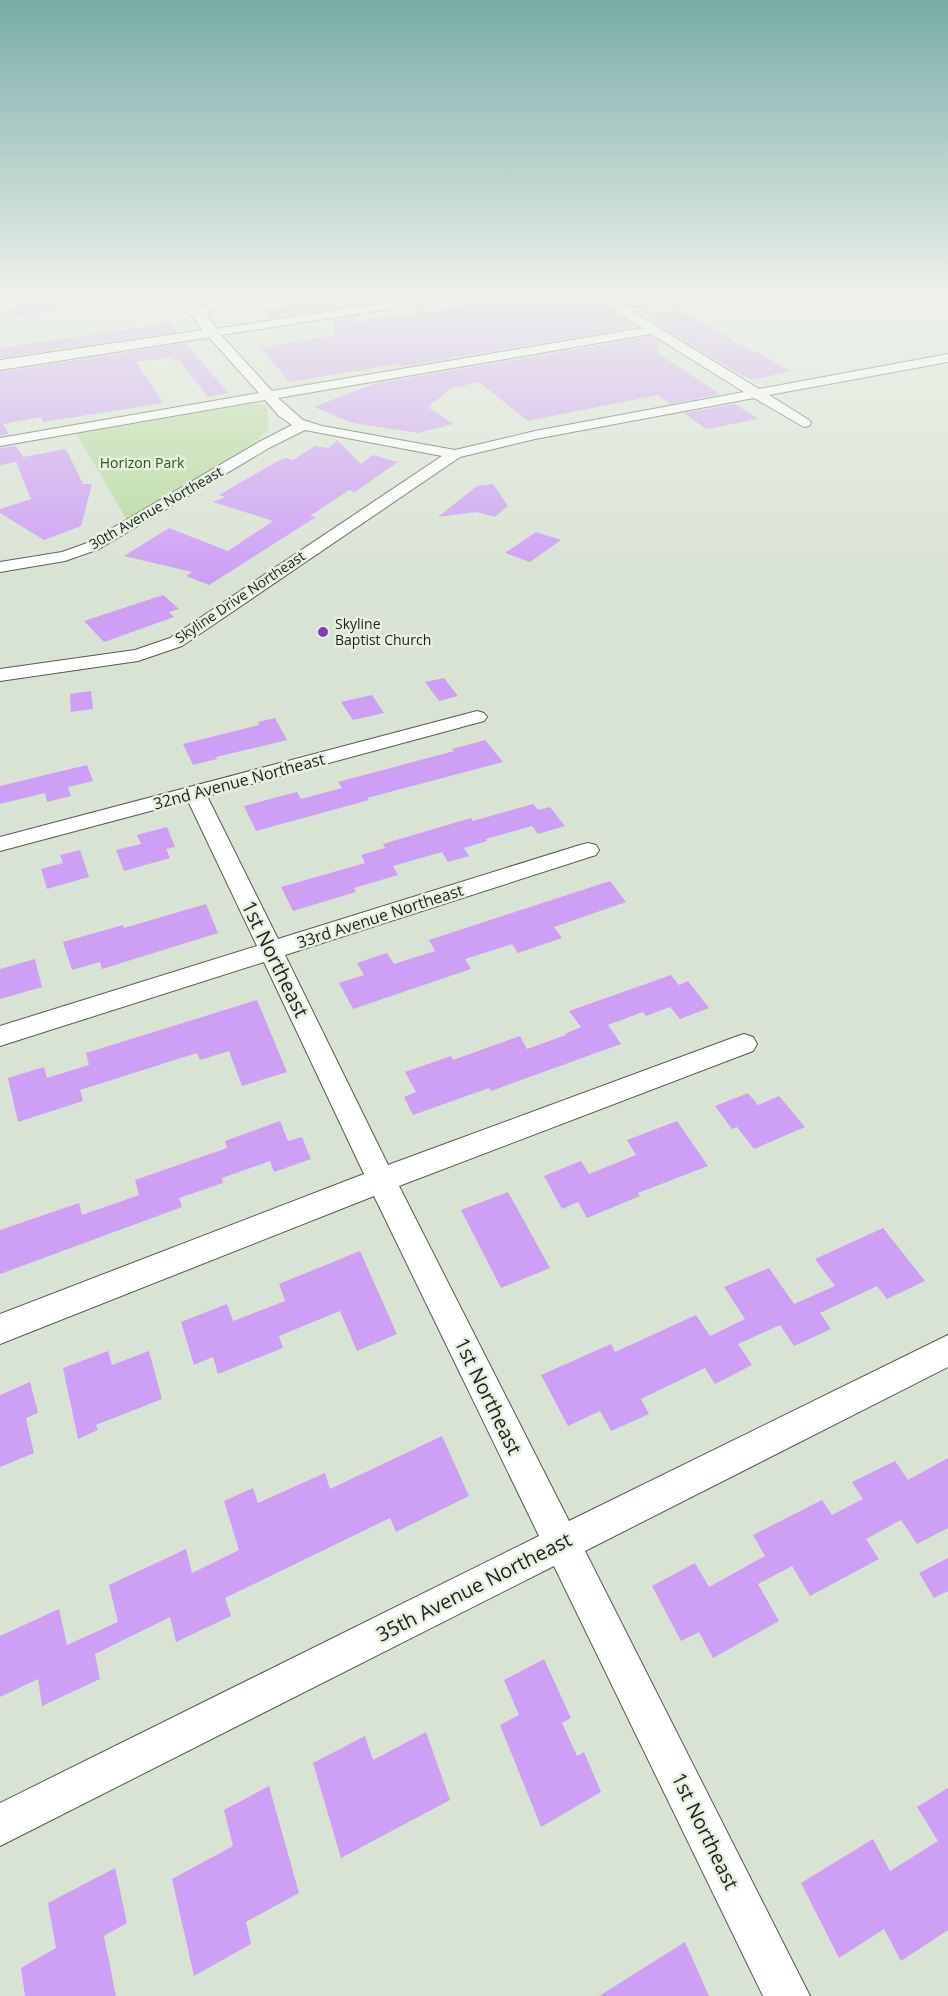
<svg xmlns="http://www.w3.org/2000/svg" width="948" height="1996" font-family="'Open Sans',sans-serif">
	<rect width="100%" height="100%" fill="#d9e3d3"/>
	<path fill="#b7da9f" d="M250,404h11l6,3 1,22 -13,14 -128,77 -50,-86z"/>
	<g fill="#cea0f5">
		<path d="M30,297h38l-32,22 -32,-6z"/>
		<path d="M347,297h13l-1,8 -93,14v-10z"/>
		<path d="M523,297h70l43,30 -237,40v-3l-109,18 -30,-34 75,-13 -2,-15 23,-4 -1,6z"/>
		<path d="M614,297h33l1,6 -19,4z"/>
		<path d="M677,309l78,44 4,-1 30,19 -36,9 -17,-8 -98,-60 10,-2 1,4z"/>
		<path d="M170,323l7,9 -177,26v-10z"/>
		<path d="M651,336l10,7 -5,9 64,42 -50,10 -12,-9 -130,26 -49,-39 -27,6 -24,19 25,17 -35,9 -65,-10 -39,-16 59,-23z"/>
		<path d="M186,343l42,50 -20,4 -29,-37 -4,1 -2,-4 -37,5 27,41 -120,19 -2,-5 -38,7 6,10 -9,2v-64z"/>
		<path d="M735,404l23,15 -52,10 -22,-16z"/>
		<path d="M337,440l24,24 12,-9 25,7 -43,30 -6,-2 -39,26 6,1 -107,68 -23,-9 6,-4 -68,-16 45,-28 59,23 45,-30 -60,-19 12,-5 -6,-2 57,-33 10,-4 7,2 22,-14 14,2z"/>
		<path d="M16,446l7,11 43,-8 17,35h9l-11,42 -37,14 -44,-27v-4l31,-10 -15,-37 -16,3v-17z"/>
		<path d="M493,484l15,22 -13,11 -19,-5 -38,5 39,-31z"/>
		<path d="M536,532l25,8 -31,22 -25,-9z"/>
		<path d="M163,595l16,14 -10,3 5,5 -70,25 -20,-21z"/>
		<path d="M444,678l14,18 -19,5 -14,-19z"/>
		<path d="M91,691l2,18 -22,3 -1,-18z"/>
		<path d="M372,695l12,18 -31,7 -12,-18z"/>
		<path d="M275,718l12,22 -71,17 1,2 -24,6 -10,-21 76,-19 -1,-3z"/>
		<path d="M485,740l18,22 -136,36 2,2 -113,31 -12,-25 53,-14 4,7 41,-11 -4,-6 116,-31 -2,-2z"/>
		<path d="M87,765l6,16 -25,6 3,9 -24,6 -2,-9 -45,11v-18z"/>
		<path d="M533,804l5,6 12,-3 15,19 -27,8 -6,-8 -46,13 1,2 -23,7 5,8 -21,6 -6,-10 -49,14 5,9 -44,13 2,4 -63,19 -12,-24 84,-24 -4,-8 24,-7 -2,-4 88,-26 2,3z"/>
		<path d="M167,827l8,20 -9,2 4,9 -46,13 -8,-21 25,-6 -4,-9z"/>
		<path d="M80,850l9,27 -42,12 -6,-20 22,-6 -3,-8z"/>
		<path d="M610,881l16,21 -72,25 8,11 -44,15 -6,-9 -47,15 6,10 -118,40 -14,-26 25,-8 -7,-12 30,-10 7,11 41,-13 -6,-11z"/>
		<path d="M206,904l12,29 -116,36 -2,-7 -28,8 -9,-28 60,-17 1,3z"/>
		<path d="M35,959l7,28 -42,12v-30z"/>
		<path d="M671,975l8,10 9,-4 21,27 -29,11 -10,-12 -24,9 -3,-4 -35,13 13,19 -130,47 -2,-3 -76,27 -9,-18 12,-5 -11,-20 46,-16 2,4 67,-24 7,13 39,-14 -1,-1 16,-7 -12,-16z"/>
		<path d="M257,1000l30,72 -45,14 -13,-35 -29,9 -3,-7 -117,37 3,11 -65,21 -10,-44 36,-11 3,11 42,-13 -3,-12z"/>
		<path d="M748,1093l10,12 21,-9 26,31 -51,22 -17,-22 -5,2 -17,-23z"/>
		<path d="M280,1121l8,20 14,-4 9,22 -37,13 -4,-11 -48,17 1,5 -44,15 3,9 -182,67v-44l79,-27 3,12 57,-20 -4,-15 92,-32 -2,-7z"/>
		<path d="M677,1121l31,45 -70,27 2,3 -53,22 -9,-16 -16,7 -18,-33 37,-15 8,13 47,-19 -9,-15z"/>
		<path d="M508,1192l42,76 -49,20 -40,-78z"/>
		<path d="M883,1228l42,53 -38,18 -10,-13 -57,27 11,16 -37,17 -14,-21 -42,19 14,21 -37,19 -10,-16 -64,31 8,15 -38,17 -11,-20 -32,15 -27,-51 70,-31 4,8 81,-37 14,21 35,-17 -21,-32 45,-19 25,36 41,-18 -20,-27z"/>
		<path d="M360,1251l37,83 -40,17 -17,-40 -61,25 4,12 -65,26 -5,-17 -19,8 -13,-43 46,-18 6,17 52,-20 -6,-17z"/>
		<path d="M108,1351l4,14 37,-14 13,48 -66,26 2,5 -20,9 -15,-71z"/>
		<path d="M30,1382l8,31 -12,5 8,35 -34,14v-72z"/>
		<path d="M442,1436l27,60 -73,36 -6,-14 -165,80 6,18 -55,26 -6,-25 -75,37 5,25 -58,27 -4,-27 -38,18v-61l59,-27 8,36 51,-23 -9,-37 77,-36 6,24 47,-23 -15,-49 29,-13 5,15 67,-30 5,16z"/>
		<path d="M948,1458v70l-31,16 -16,-24 -35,19 13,20 -69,37 -18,-30 -34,18 21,37 -66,37 -14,-26 -18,9 -29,-55 43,-23 14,24 56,-31 -12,-21 69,-35 10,15 31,-16 -11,-17 43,-21 13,19z"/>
		<path d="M948,1558v33l-14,7 -15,-25z"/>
		<path d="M544,1659l27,59 -9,5 15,33 7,-4 17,40 -60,35 -41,-102 19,-10 -15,-35z"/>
		<path d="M426,1732l24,68 -109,58 -28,-95 52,-27 8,24z"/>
		<path d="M269,1786l30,107 -53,29 5,22 -57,32 -22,-97 61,-33 -9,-36z"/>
		<path d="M948,1788v142l-47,31 -17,-32 -45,29 -38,-75 72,-44 17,32 48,-30 -21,-34z"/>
		<path d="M115,1868l12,55 -23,13 12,60h-91l-4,-28 35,-20 -8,-45z"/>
		<path d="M685,1942l24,54h-110z"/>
	</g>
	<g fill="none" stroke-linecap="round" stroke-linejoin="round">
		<defs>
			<path id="lane" d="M694,297h14l-86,16 -3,-2z"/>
			<g id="street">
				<path d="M0,297h9l-9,5z"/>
				<path d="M217,297h13l-27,19h-8v-4z"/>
				<path d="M423,297h30l-5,3 -227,35 51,56 370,-63 -47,-31h14l150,92 189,-35v8l-179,33 40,25 2,3 -2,3 -5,1 -50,-29 -219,41 -75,18 -278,189 -44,15 -138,20v-12l135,-19 35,-12 272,-182 -137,-26 -36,18 -170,101 -34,12 -65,11v-10l62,-10 25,-9 172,-101 33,-17 -13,-9 -14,-16 -265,46v-8l259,-45 -51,-57v-6zM651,334l93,58 -209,39 -80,19 -133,-24 -19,-6 -25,-22z"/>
				<path d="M477,711l7,2 3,4 -3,4 -277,75 71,143 302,-94 8,-2 8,2 3,5 -3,5 -311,100 103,210 347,-128 9,-3 9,3 4,7 -4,7 -354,135 170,335 379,-186v32l-363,184 225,445h-47l-209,-430 -554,280v-43l539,-267 -165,-340 -374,148v-30l364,-140 -100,-212 -264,84v-20l257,-80 -69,-145 -188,50v-14z"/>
			</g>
			<path id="secondary" d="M170,297c28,0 35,14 50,36l-2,3 -218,34v-10l202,-30 -9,-13z"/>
		</defs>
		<use href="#lane" stroke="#535c4e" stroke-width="2"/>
		<use href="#street" stroke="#535c4e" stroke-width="2"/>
		<use href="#secondary" stroke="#535c4e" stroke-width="2"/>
		<use href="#lane" fill="#fff" fill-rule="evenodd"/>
		<use href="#street" fill="#fff" fill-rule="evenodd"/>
		<use href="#secondary" fill="#fff" fill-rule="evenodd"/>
	</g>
	<linearGradient id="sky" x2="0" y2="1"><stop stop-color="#77aba7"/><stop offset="0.51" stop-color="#eef2eb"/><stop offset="1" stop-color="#eef2eb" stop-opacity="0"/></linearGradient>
	<rect width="948" height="577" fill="url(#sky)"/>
	<circle fill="#813db1" stroke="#e6f0e0" stroke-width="2" cx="323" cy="632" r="6"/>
	<g text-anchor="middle" stroke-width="5" stroke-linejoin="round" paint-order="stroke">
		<g font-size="14" fill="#335215" stroke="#e6f0e0">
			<text x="142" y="468">Horizon Park</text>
		</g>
		<g font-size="14" fill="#1d211b" stroke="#e6f0e0">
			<text transform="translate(156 508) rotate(-30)" y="5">30th Avenue Northeast</text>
			<text transform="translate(240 597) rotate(-34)" y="5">Skyline Drive Northeast</text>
		</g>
		<g font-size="14" fill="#1d211b" stroke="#e6f0e0" text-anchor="start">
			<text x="335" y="629">Skyline<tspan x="335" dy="16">Baptist Church</tspan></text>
		</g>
		<g font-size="16" fill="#1d211b" stroke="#e6f0e0">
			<text transform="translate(239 781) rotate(-15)" y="6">32nd Avenue Northeast</text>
			<text transform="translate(380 916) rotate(-18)" y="6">33rd Avenue Northeast</text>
		</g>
		<g font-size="20" fill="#1d211b" stroke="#e6f0e0">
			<text transform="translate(275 959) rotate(64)" y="7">1st Northeast</text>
			<text transform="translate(488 1396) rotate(64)" y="7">1st Northeast</text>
			<text transform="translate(474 1587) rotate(-27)" y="7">35th Avenue Northeast</text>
			<text transform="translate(705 1831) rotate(64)" y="7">1st Northeast</text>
		</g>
	</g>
</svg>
